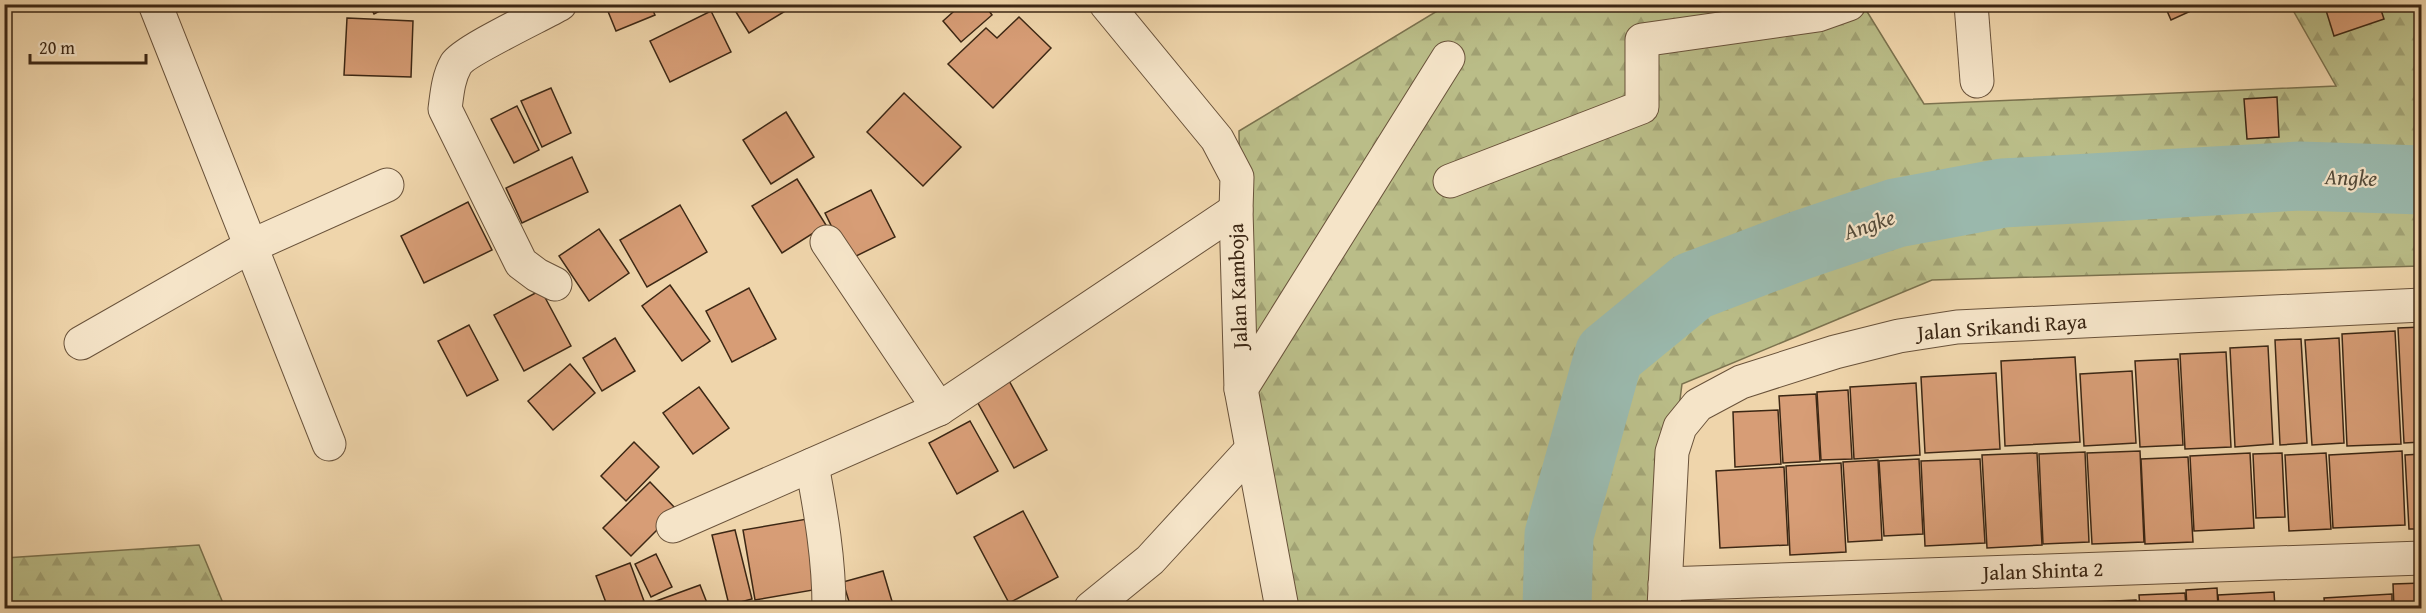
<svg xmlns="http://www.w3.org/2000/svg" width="2426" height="613" font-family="'Gentium Book Plus',serif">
	<defs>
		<pattern id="forest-firs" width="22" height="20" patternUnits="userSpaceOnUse" patternTransform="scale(1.5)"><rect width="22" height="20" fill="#babd88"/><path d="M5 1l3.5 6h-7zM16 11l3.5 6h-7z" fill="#a1a274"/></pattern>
	</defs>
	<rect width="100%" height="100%" fill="#efd5ab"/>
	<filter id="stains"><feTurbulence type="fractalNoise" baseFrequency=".00333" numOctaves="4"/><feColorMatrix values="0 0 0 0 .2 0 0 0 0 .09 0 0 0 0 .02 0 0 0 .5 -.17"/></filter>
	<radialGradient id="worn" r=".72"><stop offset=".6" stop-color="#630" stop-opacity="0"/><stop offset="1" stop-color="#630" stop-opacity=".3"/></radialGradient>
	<g fill="url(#forest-firs)" stroke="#7b724e" stroke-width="1.5">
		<path d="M1447,5h416l61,99 412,-18 -46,-81h131v261l-489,14 -250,104 -16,124 2,100h-370l-54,-158 -5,-319z"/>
		<path d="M199,545l26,63h-220v-50z"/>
	</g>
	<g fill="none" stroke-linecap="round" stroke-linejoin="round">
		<path stroke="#9ab8ac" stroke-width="69" d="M1557,608l2,-73 50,-180 84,-69 108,-41 95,-32 107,-20 297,-17 122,4"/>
	</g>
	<g fill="#d79d76" stroke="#3c2714" stroke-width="1.5">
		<path d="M369,4h24l-19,10z"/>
		<path d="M605,4h45l5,11 -39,16z"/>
		<path d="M731,4h59l2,3 -43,26z"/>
		<path d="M962,4h22l8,11 -31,27 -18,-21z"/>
		<path d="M2164,4h40v1l-33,15z"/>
		<path d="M2324,4h55l5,15 -50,17z"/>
		<path d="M711,11l20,41 -61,30 -20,-41z"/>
		<path d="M1019,17l32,31 -58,60 -45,-44 38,-36 11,10z"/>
		<path d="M347,18l66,3 -2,56 -67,-2z"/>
		<path d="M551,88l20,45 -29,14 -21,-46z"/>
		<path d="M904,93l57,54 -38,39 -56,-54z"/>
		<path d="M2277,97l2,40 -32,2 -3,-40z"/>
		<path d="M517,106l22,44 -25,13 -23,-44z"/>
		<path d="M786,112l28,45 -43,27 -28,-44z"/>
		<path d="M572,157l16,35 -66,31 -16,-35z"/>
		<path d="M797,179l29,46 -44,28 -30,-47z"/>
		<path d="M871,190l24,47 -47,23 -23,-47z"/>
		<path d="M468,202l24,48 -68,33 -23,-47z"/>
		<path d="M680,205l27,47 -60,35 -27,-47z"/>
		<path d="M599,229l30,44 -40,28 -30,-45z"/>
		<path d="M670,285l40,56 -28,20 -40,-55z"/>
		<path d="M749,288l27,51 -44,23 -26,-51z"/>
		<path d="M541,290l30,56 -47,25 -30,-56z"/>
		<path d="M469,325l29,55 -31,16 -29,-55z"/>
		<path d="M2422,327v115l-18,1 -6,-115z"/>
		<path d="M2395,331l6,113 -54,2 -5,-112z"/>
		<path d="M615,338l20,33 -33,20 -19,-33z"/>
		<path d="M2339,338l5,105 -32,2 -7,-105z"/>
		<path d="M2301,339l6,104 -27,2 -5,-105z"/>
		<path d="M2268,346l5,98 -38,3 -5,-99z"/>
		<path d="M2226,352l5,95 -46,2 -5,-95z"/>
		<path d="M2075,357l5,85 -75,4 -4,-85z"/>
		<path d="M2178,359l5,86 -43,2 -5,-86z"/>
		<path d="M570,364l25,29 -42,37 -25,-29z"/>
		<path d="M2132,371l4,72 -52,3 -4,-72z"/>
		<path d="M1996,373l4,76 -75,4 -4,-76z"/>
		<path d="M1007,377l40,73 -33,18 -40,-72z"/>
		<path d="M1916,383l4,72 -66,4 -4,-72z"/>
		<path d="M699,387l30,41 -36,26 -30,-41z"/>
		<path d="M1848,390l4,69 -31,1 -4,-68z"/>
		<path d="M1816,394l4,67 -37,2 -4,-67z"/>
		<path d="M1778,410l3,54 -46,3 -2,-55z"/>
		<path d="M970,421l28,50 -41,23 -28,-51z"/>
		<path d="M634,442l25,25 -33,34 -25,-25z"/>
		<path d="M2140,451l4,91 -52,2 -5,-91z"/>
		<path d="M2402,451l3,74 -72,3 -4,-73z"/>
		<path d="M2085,452l4,90 -46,2 -4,-90z"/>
		<path d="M2037,453l5,92 -55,3 -5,-93z"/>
		<path d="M2250,453l4,75 -60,3 -4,-75z"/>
		<path d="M2282,453l3,64 -29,1 -3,-64z"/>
		<path d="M2326,453l5,76 -42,2 -4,-76z"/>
		<path d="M2422,454v75h-13l-4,-74z"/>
		<path d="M2188,457l5,85 -48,2 -4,-85z"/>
		<path d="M1919,459l4,75 -39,2 -5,-75z"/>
		<path d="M1980,459l5,84 -60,3 -4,-85z"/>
		<path d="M1878,460l4,80 -34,2 -5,-80z"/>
		<path d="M1841,463l5,89 -56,3 -4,-89z"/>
		<path d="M1784,467l4,78 -68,3 -4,-77z"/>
		<path d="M650,482l27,28 -46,46 -28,-28z"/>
		<path d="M1023,511l35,66 -49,26 -35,-66z"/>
		<path d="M807,519l12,70 -64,11 -12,-70z"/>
		<path d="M735,530l17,69 -23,6 -17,-70z"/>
		<path d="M656,554l16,33 -21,10 -16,-33z"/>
		<path d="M630,563l14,38 -21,7h-15l-12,-32z"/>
		<path d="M883,571l11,37h-43l-8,-26z"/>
		<path d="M2422,583v25h-28l-1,-24z"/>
		<path d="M700,585l9,23h-59l-2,-4z"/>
		<path d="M2217,588l1,20h-31l-1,-18z"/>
		<path d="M2274,592l1,16h-56l-1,-13z"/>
		<path d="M2185,593l1,15h-46l-1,-13z"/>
		<path d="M2392,594v14h-67l-1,-10z"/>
		<path d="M2136,600l1,8h-67v-5z"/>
		<path d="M1945,605l1,3h-39z"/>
		<path d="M2023,605v3h-57z"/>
		<path d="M2067,605v3h-39v-1z"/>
		<path d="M2322,605v3h-44z"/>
	</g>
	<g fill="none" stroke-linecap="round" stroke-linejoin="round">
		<defs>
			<g id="street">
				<path d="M155,4l174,440"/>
				<path d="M1106,4l111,135 20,38 -1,33 5,179 41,219"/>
				<path d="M1971,4l6,77"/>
				<path d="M1450,181l192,-74v-67l176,-25 31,-11"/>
				<path d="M827,242l112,167"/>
				<path d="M555,284l-18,-9 -16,-12 -76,-154c2,-15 3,-31 11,-45 8,-13 85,-49 104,-60"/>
				<path d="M81,343l170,-97 136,-61"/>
				<path d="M1241,389l207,-331"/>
				<path d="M812,465c9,48 17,94 17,143"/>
				<path d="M673,526l266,-117 297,-199"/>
				<path d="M1665,584l757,-26"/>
				<path d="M1091,608l59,-48 102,-111"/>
				<path d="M1664,608l8,-156 8,-25 18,-22 43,-23 94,-30 64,-16 58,-9 465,-22"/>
			</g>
		</defs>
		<use href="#street" stroke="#69523a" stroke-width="35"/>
		<use href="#street" stroke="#f5e4c8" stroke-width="33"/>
	</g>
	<g text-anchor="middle" stroke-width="4.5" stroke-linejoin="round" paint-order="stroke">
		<g font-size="21" fill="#3c2714" stroke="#f5e4c8">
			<text transform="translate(1238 286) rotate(-92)" y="7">Jalan Kamboja</text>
			<text transform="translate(2002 327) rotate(-4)" y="7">Jalan Srikandi Raya</text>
			<text transform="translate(2043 571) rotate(-2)" y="7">Jalan Shinta 2</text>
		</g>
		<g font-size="22" font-style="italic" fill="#544b3a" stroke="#f5e4c8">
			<text transform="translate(2351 177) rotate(2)" y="8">Angke</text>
			<text transform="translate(1869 224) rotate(-19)" y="8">Angke</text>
		</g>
	</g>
	<rect width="2426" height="613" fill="none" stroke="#efd5ab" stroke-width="24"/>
	<rect x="6" y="6" width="2414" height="601" fill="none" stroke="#3c2714" stroke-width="3"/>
	<rect x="12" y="12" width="2402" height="589" fill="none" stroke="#3c2714" stroke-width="1.5"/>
	<path d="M30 54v9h116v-9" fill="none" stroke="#3c2714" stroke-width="3"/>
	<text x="39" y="54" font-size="18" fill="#3c2714" stroke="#f5e4c8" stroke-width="4.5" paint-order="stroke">20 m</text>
	<rect width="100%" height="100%" filter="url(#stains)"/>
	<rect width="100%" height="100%" fill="url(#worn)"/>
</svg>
